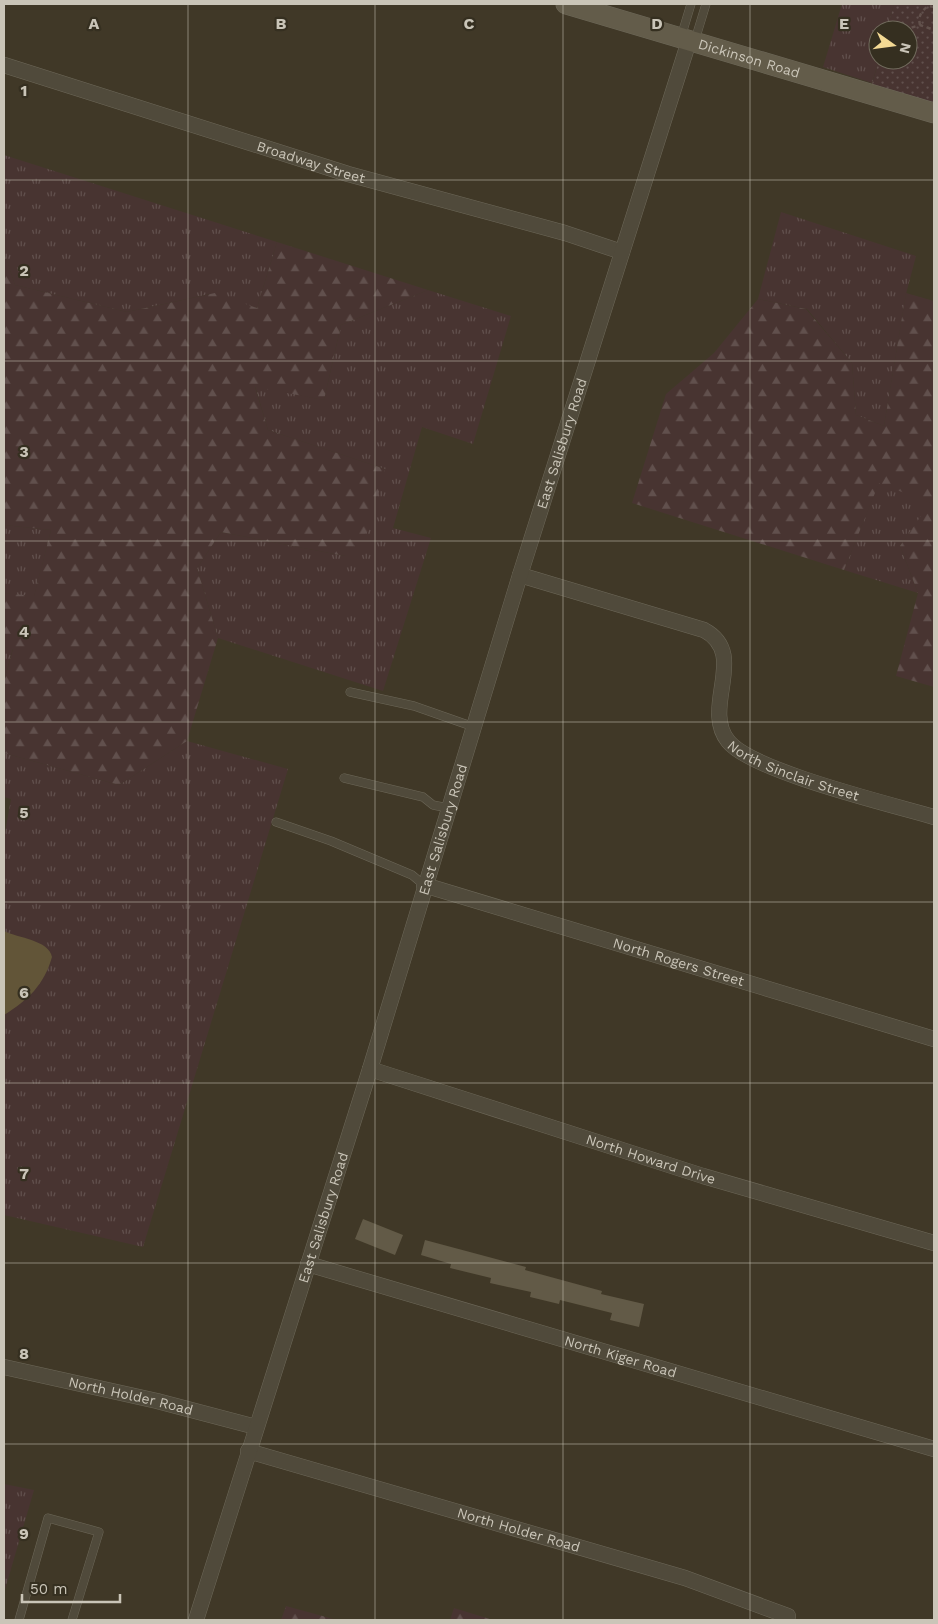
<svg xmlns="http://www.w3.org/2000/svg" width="938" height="1624" font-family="'Work Sans',sans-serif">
	<defs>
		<pattern id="grass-tufts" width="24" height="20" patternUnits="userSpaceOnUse" patternTransform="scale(1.25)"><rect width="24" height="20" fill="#483431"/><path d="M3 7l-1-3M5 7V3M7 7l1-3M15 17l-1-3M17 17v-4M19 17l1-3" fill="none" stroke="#61504d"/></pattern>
		<pattern id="forest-firs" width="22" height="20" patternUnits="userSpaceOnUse" patternTransform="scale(1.25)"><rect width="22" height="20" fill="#483431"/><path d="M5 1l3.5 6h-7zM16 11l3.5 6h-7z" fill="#61504d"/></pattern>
		<pattern id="park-dots" width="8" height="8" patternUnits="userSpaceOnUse" patternTransform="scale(1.25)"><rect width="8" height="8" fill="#483431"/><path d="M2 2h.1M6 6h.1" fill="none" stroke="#61504d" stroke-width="1.8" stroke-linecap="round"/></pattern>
	</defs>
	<rect width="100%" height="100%" fill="#403827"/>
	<g fill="url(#grass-tufts)">
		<path d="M842,4h52l-7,26h-9l1,30 -7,23 -49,-16z"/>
		<path d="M4,155l273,87 -20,66 -47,-14 -83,18 -112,-27 -11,-33z"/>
		<path d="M781,212l135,44 -10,38 -22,132 -28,-11 -4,-52 -45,-54 -49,-10z"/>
		<path d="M428,290l83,26 -38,128 -51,-17 -29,101 38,10 -48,153 -165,-53 -21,-70 24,-36 124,24 40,-87 -117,-39 -13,-44 69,14 17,-75z"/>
		<path d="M879,482l52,21 -31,43 18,47 -74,-23z"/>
		<path d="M4,525l47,5 -17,67 -30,-4z"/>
		<path d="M4,647l9,1 -9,33z"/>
		<path d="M187,741l101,28 -145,478 -139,-32v-377l7,-39 -7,-2v-44l115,32z"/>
		<path d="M4,1484l30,6 -30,103z"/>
	</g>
	<g fill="url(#forest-firs)">
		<path d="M277,242l151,48 -87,35 -17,75 -69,-13 13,43 117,39 -16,61 -24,26 -124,-24 -24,36 21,70 -31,103 -68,44 -115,-32v-72l9,-32 -9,-2v-54l30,3 17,-66 -47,-5v-273l11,33 112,27 88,-19 42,15z"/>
		<path d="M906,293l28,8v386l-38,-11 22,-83 -18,-47 30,-43 -51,-20 -35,87 -212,-67 34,-109 48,-41 44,-54 48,10 46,54 4,52 28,11z"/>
		<path d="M286,1606l51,14h-56z"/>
		<path d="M454,1608l39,12h-43z"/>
	</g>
	<path fill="url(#park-dots)" d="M894,4h40v109l-65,-19 10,-34h29v-30h-21z"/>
	<path fill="#625538" d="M4,931c14,7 45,9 48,26 -8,28 -24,43 -48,58z"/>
	<g fill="#625a47">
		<path d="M363,1219l40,16 -8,20 -40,-16z"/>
		<path d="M425,1240l101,27 -1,3 77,21 -1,3 43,10 -5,23 -29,-7 2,-7 -52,-13 -1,4 -29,-7 1,-5 -41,-9 1,-5 -41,-10 1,-4 -30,-9z"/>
	</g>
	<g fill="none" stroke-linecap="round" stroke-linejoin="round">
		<defs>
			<g id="lane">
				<path d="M681,37l10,-33"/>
				<path d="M695,40l11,-36"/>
				<path d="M350,692l64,14 60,21"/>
				<path d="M344,778l79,19 10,8 15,3"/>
				<path d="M276,822l55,19 81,34 12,10"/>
				<path d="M19,1620l29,-102 51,14 -27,88"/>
			</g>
			<g id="street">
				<path id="s1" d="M4,65l344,109 217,59 57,19"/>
				<path id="s2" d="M520,575l184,55c45,24 -3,77 24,111 23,30 165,64 206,76"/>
				<path id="s3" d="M424,885l510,154"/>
				<path id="s4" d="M370,1069l333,107 231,67"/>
				<path id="s5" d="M308,1264l626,185"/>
				<path id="s6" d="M4,1367l153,34 99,26"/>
				<path id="s7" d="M248,1451l437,127 103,38"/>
				<path id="s8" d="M196,1620l174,-551 150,-494 169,-534"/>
			</g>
			<g id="secondary">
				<path id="s9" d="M566,4l368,109"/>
			</g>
		</defs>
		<use href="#lane" stroke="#6d6859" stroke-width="9"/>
		<use href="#street" stroke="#6d6859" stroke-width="16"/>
		<use href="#secondary" stroke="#6d6859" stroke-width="21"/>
		<g stroke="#62514c" stroke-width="2.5" stroke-dasharray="4 4" stroke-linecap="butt">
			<path d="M920,25c-2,-9 1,-13 8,-19l6,1"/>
			<path d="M904,30l16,-5 14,5"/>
		</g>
		<use href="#lane" stroke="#504a3b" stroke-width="8"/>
		<use href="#street" stroke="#504a3b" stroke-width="15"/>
		<use href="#secondary" stroke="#635c4a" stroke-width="20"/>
	</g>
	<path fill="none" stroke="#cac5b8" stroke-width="1" stroke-opacity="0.55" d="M188,4v1616M375,4v1616M563,4v1616M750,4v1616M4,180h930M4,361h930M4,541h930M4,722h930M4,902h930M4,1083h930M4,1263h930M4,1444h930"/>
	<g text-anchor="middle" stroke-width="4.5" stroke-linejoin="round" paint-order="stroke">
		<g font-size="14" fill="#cac5b8" stroke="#352f20">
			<text dy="5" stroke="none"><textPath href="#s9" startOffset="191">Dickinson Road</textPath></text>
			<text dy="5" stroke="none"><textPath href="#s1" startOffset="322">Broadway Street</textPath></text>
			<text dy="5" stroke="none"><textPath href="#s8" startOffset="1232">East Salisbury Road</textPath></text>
			<text dy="5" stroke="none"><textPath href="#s2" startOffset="386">North Sinclair Street</textPath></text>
			<text dy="5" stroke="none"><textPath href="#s8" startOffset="828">East Salisbury Road</textPath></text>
			<text dy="5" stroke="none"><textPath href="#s3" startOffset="266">North Rogers Street</textPath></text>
			<text dy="5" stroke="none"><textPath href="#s4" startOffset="295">North Howard Drive</textPath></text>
			<text dy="5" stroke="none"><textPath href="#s8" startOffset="422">East Salisbury Road</textPath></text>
			<text dy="5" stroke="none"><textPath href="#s5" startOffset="326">North Kiger Road</textPath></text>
			<text dy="5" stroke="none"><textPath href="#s6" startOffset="130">North Holder Road</textPath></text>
			<text dy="5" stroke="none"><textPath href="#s7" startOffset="282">North Holder Road</textPath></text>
		</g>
	</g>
	<g font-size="16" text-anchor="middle" font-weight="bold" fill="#cac5b8" stroke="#352f20" stroke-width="4.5" stroke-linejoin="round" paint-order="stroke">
		<text x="94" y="29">A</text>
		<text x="281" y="29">B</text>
		<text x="469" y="29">C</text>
		<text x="657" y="29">D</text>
		<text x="844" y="29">E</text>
		<text x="24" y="96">1</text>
		<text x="24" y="276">2</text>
		<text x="24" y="457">3</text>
		<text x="24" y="637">4</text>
		<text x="24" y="818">5</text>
		<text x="24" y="998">6</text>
		<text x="24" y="1179">7</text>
		<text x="24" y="1359">8</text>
		<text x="24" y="1539">9</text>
	</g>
	<rect width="938" height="1624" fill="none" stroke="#cac5b8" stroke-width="10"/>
	<g transform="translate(893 45) rotate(104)"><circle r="24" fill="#352f20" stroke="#716b5d"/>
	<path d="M0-4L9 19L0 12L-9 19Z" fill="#f3d994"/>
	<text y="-8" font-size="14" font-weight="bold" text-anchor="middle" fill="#cac5b8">N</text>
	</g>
	<path d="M22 1594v8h98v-8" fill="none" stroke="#cac5b8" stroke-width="2.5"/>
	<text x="30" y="1594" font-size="15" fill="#cac5b8" stroke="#352f20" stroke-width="4" paint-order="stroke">50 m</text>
</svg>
